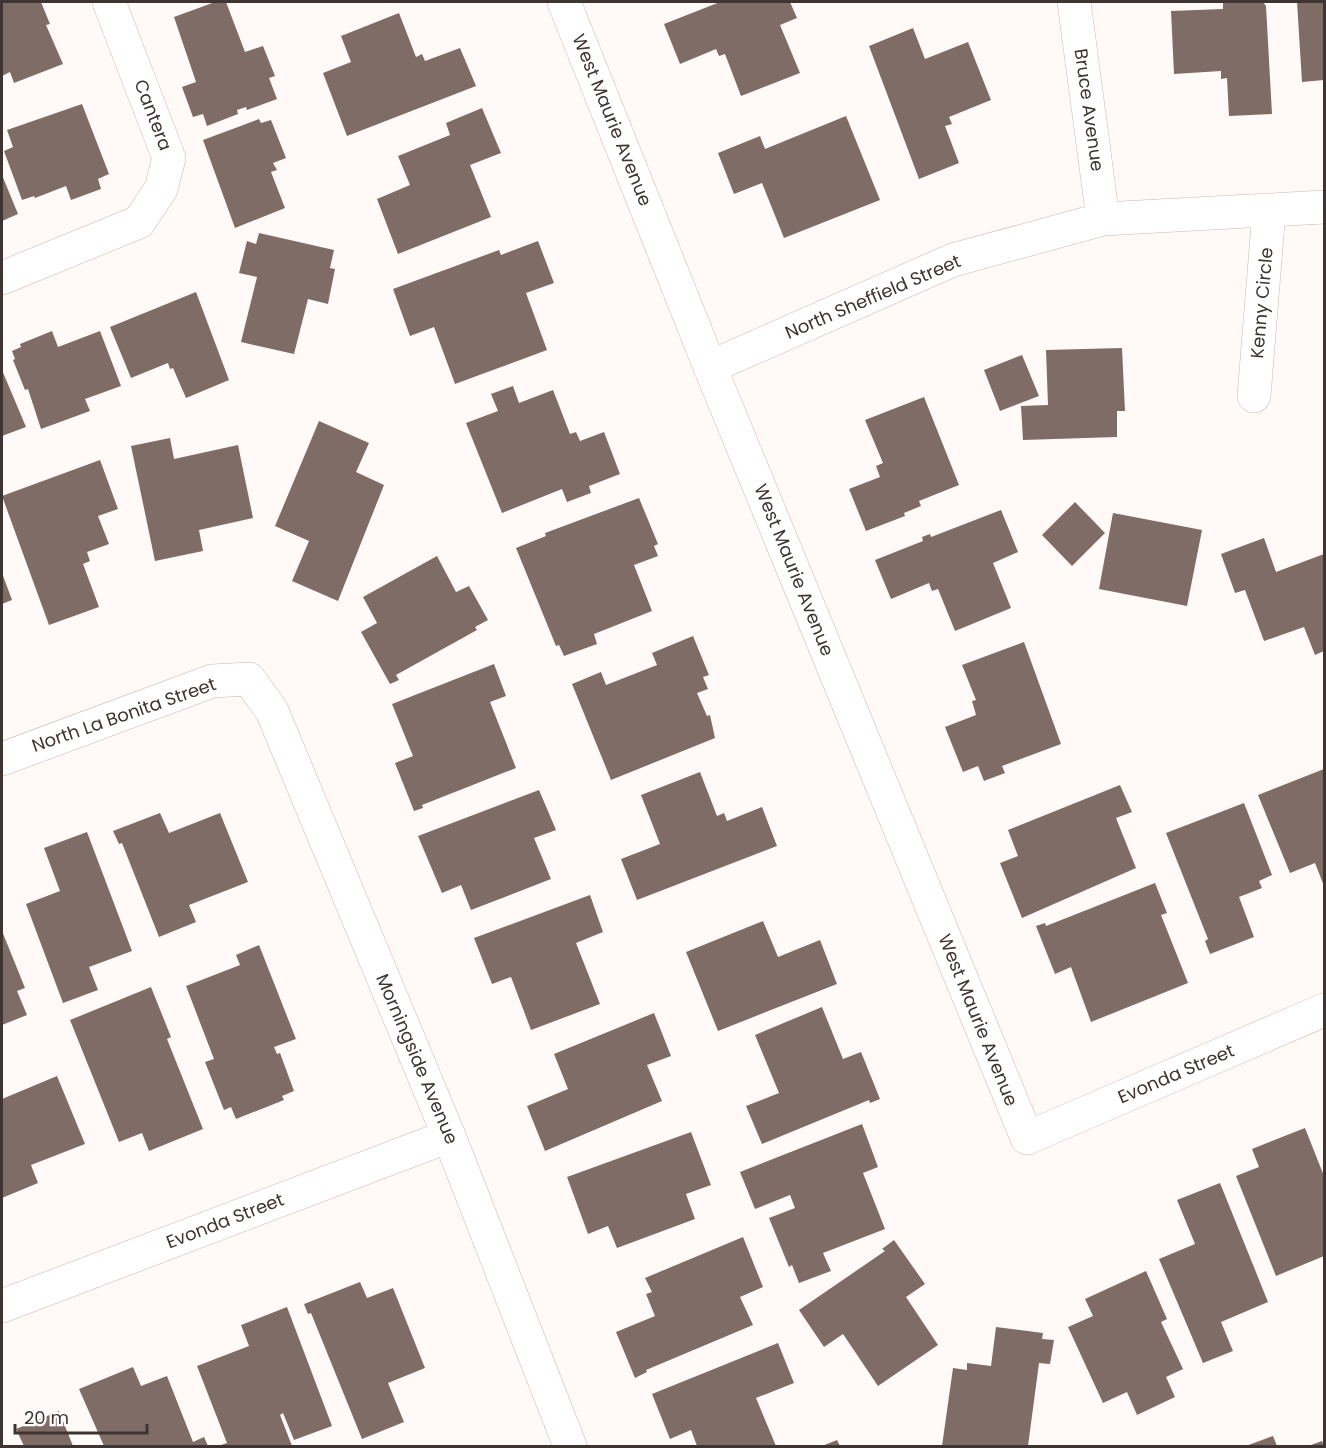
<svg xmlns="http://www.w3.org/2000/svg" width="1326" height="1448" font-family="Poppins,sans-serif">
	<rect width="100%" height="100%" fill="#fffaf8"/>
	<g fill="#806c66">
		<path d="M2,2h39l9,22 -4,1 17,39 -49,19 -4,-11 -8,4z"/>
		<path d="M215,2h11l19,50 18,-6 12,30 -6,2 8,21 -30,11 -1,-3 -9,3 1,4 -31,12 -4,-12 -10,3 -11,-30 14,-5 -22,-65z"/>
		<path d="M720,2h70l7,16 -17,7 20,48 -59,23 -16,-42 -6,2 -3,-7 -36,15 -16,-40z"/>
		<path d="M1223,2h40l3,4 6,108 -43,2 -2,-38 -6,1v-8l-47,3 -3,-63 52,-2z"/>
		<path d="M1297,2h27v78l-22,2z"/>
		<path d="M399,13l17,44 6,-3 3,7 35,-13 16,38 -129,50 -24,-63 28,-11 -10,-26z"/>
		<path d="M913,28l12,31 43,-17 23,58 -42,17 3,7 -7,2 14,37 -40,16 -50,-133z"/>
		<path d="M82,104l27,70 -11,5 3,10 -30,11 -5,-14 -31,12 -1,-2 -12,4 -18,-49 9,-4 -6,-17z"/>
		<path d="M482,108l19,45 -31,12 21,52 -93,37 -21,-55 33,-14 -12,-29 52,-21 -4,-12z"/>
		<path d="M846,116l34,84 -96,38 -22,-55 -28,11 -16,-41 42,-17 5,13z"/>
		<path d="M259,119l2,4 10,-3 15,38 -13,5 4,7 -6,2 14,36 -50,20 -32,-88z"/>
		<path d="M2,175l16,39 -16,7z"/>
		<path d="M259,233l75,17 -4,18 5,1 -7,35 -20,-5 -14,55 -53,-12 16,-65 -18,-4 8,-32 9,3z"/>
		<path d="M538,241l16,42 -28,10 21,57 -92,34 -21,-57 -24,9 -17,-47 106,-39 2,5z"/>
		<path d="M196,292l33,88 -43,18 -13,-30 -3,1 -2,-6 -37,15 -21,-51z"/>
		<path d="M52,331l6,16 42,-16 21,55 -36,13 5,12 -49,18 -13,-40 -3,1 -12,-30 2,-1 -3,-8 9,-4 -1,-3z"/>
		<path d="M1122,348l3,63h-8v26l-94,3 -2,-34 27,-1 -2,-55z"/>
		<path d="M1022,355l17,41 -39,15 -16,-41z"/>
		<path d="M2,370l24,57 -24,9z"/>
		<path d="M513,386l6,17 34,-13 17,44 6,-2 4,9 24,-9 16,42 -31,12 2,7 -24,9 -5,-13 -60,24 -36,-90 32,-12 -7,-17z"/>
		<path d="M924,397l35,88 -40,16 2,5 -17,7 1,3 -39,15 -17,-42 31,-12 -4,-11 7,-3 -18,-43z"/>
		<path d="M319,421l50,22 -13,29 28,13 -46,116 -46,-20 17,-40 -34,-15z"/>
		<path d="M170,438l4,21 64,-14 15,73 -54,12 4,21 -48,10 -24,-115z"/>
		<path d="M100,460l18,49 -20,7 11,28 -22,8 3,9 -7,3 16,43 -50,18 -47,-129z"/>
		<path d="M639,498l19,46 -4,2 4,10 -24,9 18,46 -58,23 3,10 -33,12 -5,-11 -3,1 -40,-98 30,-12 -1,-3z"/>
		<path d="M1075,502l30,31 -33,33 -30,-31z"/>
		<path d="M1001,510l17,42 -25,11 18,45 -56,23 -17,-42 -6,2 -3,-8 -38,16 -16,-39 48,-19 -1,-4 8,-3 1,3z"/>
		<path d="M1113,513l89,17 -15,76 -88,-17z"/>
		<path d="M1264,538l12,34 48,-18v97l-9,4 -11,-28 -40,14 -19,-51 -10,3 -14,-39z"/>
		<path d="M437,556l19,36 13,-6 19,34 -13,7 2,3 -81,45 3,5 -9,4 -29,-52 16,-9 -14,-26z"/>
		<path d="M2,573l10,27 -10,4z"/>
		<path d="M693,636l16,39 -6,2 5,12 -11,4 10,23 3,-1 5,23 -104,42 -39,-96 29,-12 5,13 51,-20 -5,-12z"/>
		<path d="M1024,642l37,102 -59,22 3,7 -21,8 -6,-15 -15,6 -18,-45 31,-12 -4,-14 4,-1 -14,-35z"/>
		<path d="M494,664l12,32 -16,6 26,66 -94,37 1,3 -9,3 -19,-48 18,-7 -21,-52z"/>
		<path d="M1324,769v117l-9,-23 -25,10 -32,-78z"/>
		<path d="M700,772l17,44 7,-3 3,8 35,-14 15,39 -140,54 -16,-41 39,-15 -19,-49z"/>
		<path d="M1120,785l12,27 -16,6 20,50 -114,50 -22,-55 18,-7 -10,-26z"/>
		<path d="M539,790l17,40 -22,8 17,41 -80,31 -10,-25 -19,8 -24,-57z"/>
		<path d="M1244,803l28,72 -13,6 3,7 -23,9 15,40 -44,17 -5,-13 3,-2 -42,-106z"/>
		<path d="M160,813l9,20 51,-20 28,69 -59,23 7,17 -37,15 -37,-94 -3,1 -6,-13z"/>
		<path d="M87,832l45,119 -43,16 9,23 -35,13 -37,-99 34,-13 -16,-43z"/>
		<path d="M1155,883l12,30 -6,2 27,68 -97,39 -20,-55 -16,7 -19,-48 9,-3 1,3z"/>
		<path d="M590,895l13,37 -27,11 24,61 -69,26 -20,-53 -19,7 -18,-46z"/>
		<path d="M763,921l15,36 42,-17 17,44 -119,47 -32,-79z"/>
		<path d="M2,931l23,57 -8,3 10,24 -25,10z"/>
		<path d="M259,945l37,94 -22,8 3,7 3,-1 14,38 -12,5 2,4 -48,19 -5,-12 -7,3 -19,-48 9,-3 -28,-73 54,-21 -4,-10z"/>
		<path d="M151,987l20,50 -4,2 36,90 -54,22 -7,-18 -23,9 -49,-122z"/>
		<path d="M822,1007l21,52 18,-7 19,47 -10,4 -1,-3 -107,44 -16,-38 33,-13 -24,-58z"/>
		<path d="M654,1013l17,43 -24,9 15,36 -117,50 -18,-45 41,-17 -14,-35z"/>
		<path d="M57,1076l28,68 -54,21 7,18 -36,15v-99z"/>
		<path d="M862,1124l16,43 -15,6 22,56 -62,24 8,18 -32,12 -7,-18 -3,2 -20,-49 26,-10 -5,-13 -35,14 -15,-37z"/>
		<path d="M1305,1128l19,48v80l-48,20 -40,-100 23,-9 -7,-18z"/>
		<path d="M691,1132l20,53 -25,9 9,25 -78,29 -9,-22 -20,8 -21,-57z"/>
		<path d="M1220,1183l48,119 -47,20 12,29 -30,12 -44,-104 36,-15 -18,-44z"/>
		<path d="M743,1237l20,50 -23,10 13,28 -107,45 1,2 -12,6 -19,-46 39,-16 -9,-22 6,-2 -7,-14z"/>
		<path d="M894,1240l31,44 -19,13 32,48 -60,41 -35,-52 -19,13 -25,-37 86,-59 -3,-2z"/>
		<path d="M1146,1271l21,48 -6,3 22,47 -17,8 9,20 -38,18 -10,-23 -24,11 -35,-76 25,-11 -8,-17z"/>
		<path d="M360,1282l7,16 26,-10 32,80 -37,15 16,39 -42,17 -51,-126 -3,1 -4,-10z"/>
		<path d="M287,1307l45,119 -38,14 -11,-27 -3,2 12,31h-74l9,-3 -30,-77 52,-20 -8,-21z"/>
		<path d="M996,1327l47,6 -1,6 12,1 -4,24 -11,-1 -11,83h-86l11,-78 14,2v-7l24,3z"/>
		<path d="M778,1343l16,40 -38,15 20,48h-79l-6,-16 -21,9 -18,-45z"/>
		<path d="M133,1367l8,19 26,-10 26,66 11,-5 4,9h-104l-25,-57z"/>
		<path d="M59,1411l14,35h-49l-8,-17z"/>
		<path d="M1273,1436l4,10h-31z"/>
		<path d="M837,1440l3,6h-18z"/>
		<path d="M1322,1441l2,5h-16z"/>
	</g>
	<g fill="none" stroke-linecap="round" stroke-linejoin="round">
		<defs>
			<g id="street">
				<path d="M564,2l146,365 317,771 297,-128"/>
				<path d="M1074,2l29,217"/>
				<path d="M2,278l137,-56 22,-33 8,-31 -60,-156"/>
				<path d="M710,367l243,-107 150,-41 221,-12"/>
				<path d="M1254,396l15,-185"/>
				<path d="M2,759l210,-78 37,-2 23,32 177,425 121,310"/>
				<path d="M2,1306l447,-170"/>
			</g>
		</defs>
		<use href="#street" stroke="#cdb7b0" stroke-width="34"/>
		<use href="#street" stroke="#fff" stroke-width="33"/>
	</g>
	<g text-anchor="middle" stroke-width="6" stroke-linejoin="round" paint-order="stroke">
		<g font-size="18" fill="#3e3532" stroke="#fff">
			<text transform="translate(1089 110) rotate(82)" y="6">Bruce Avenue</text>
			<text transform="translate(153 115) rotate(69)" y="6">Cantera</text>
			<text transform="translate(612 120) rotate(68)" y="6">West Maurie Avenue</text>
			<text transform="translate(873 297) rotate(-23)" y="6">North Sheffield Street</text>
			<text transform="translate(1262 303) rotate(-85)" y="6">Kenny Circle</text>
			<text transform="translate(794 570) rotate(68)" y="6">West Maurie Avenue</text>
			<text transform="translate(124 715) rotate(-19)" y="6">North La Bonita Street</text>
			<text transform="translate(978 1020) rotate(68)" y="6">West Maurie Avenue</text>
			<text transform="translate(417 1059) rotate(67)" y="6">Morningside Avenue</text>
			<text transform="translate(1176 1074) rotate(-23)" y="6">Evonda Street</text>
			<text transform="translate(225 1221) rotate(-21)" y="6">Evonda Street</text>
		</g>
	</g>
	<rect width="1326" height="1448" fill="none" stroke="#3e3532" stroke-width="6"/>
	<path d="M15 1424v9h132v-9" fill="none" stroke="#3e3532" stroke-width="3"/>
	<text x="24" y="1424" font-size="18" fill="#3e3532" stroke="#ffffff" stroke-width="4.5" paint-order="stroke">20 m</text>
</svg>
